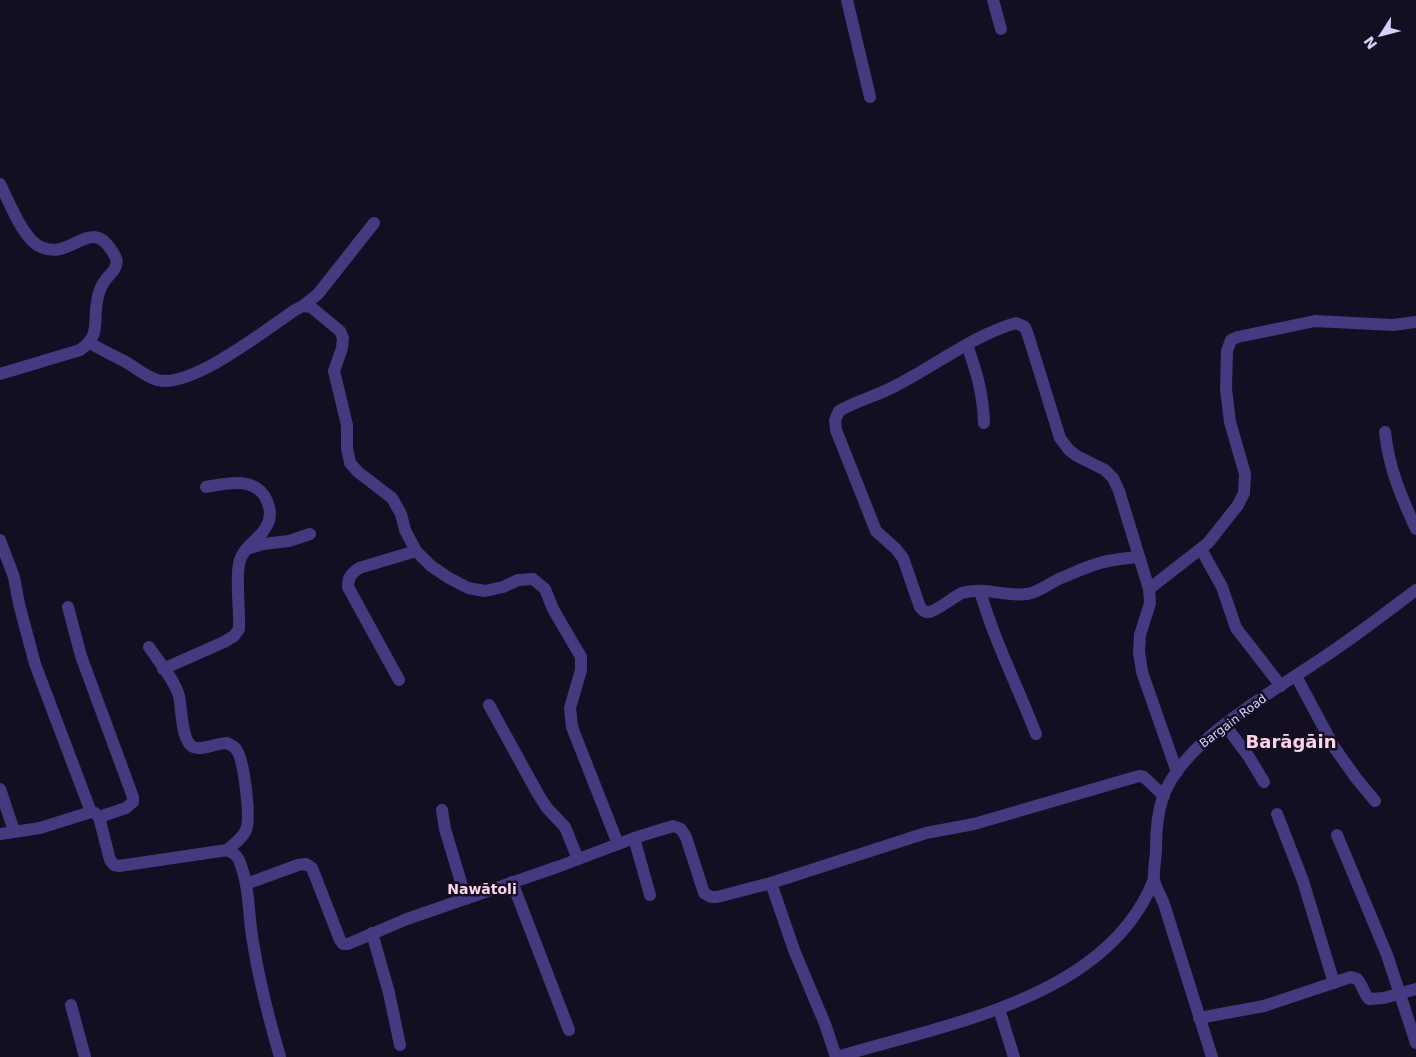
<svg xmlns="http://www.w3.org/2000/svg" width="1416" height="1057" font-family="'DejaVu Sans',sans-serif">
	<rect width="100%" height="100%" fill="#130e21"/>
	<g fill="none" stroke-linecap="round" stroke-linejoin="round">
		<g stroke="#443a7f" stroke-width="12">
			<path d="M847,0l23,97"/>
			<path d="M993,0l8,29"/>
			<path d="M0,184c9,17 23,56 41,63 31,14 49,-32 71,4 3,5 6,9 4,14 -1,6 -6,9 -9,13 -6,7 -9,15 -10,24 -4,22 4,33 -17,48l-80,24"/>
			<path d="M303,306l15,-12 56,-71"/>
			<path d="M90,343c11,7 23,12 34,18 11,6 21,15 33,19 34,9 110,-51 138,-70l8,-4 8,1 29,24 3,7 -1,10 -8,23 13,54v23l3,15 8,9 34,26 9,16 4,16 11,21 15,15 18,12 19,10 17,3 18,-4 15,-7 15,-1 12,10 8,20 28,48v13l-11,38 2,19 46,117"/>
			<path d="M967,345c10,28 16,49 17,78"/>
			<path d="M1385,432c4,37 16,64 31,97"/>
			<path d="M0,540l14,37 5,27 16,60 56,148"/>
			<path d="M250,548l13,-4 26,-3 21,-7"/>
			<path d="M1201,549l21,38 14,41 45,58"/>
			<path d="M1138,557c-10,1 -20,2 -30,4 -16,3 -32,11 -47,17 -12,5 -21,14 -34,16 -22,3 -43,-8 -65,-1 -9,4 -25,18 -33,19 -4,1 -6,-2 -9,-5l-17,-49 -7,-9 -20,-18 -40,-101 -1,-10 4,-9c19,-11 41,-16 60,-27 39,-20 75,-49 117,-61l9,4 4,11 31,100 9,12 8,6 28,14 8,8 6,13 30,98 1,14 -10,32 -1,17 3,20 35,100"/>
			<path d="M1149,589l59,-46 30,-38 6,-12 1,-19 -15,-52 -4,-33 1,-38 4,-11 7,-3 77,-16 78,4 23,-3"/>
			<path d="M980,591c14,49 37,94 56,143"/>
			<path d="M68,607l13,49 52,141v5l-7,6 -27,9"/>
			<path d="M149,647c10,15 25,32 30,49 3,13 2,45 14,51 8,4 24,-4 34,-4 3,2 7,3 9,6 8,10 15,69 10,81 -4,9 -12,14 -19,20"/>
			<path d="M163,669l61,-27 10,-6 5,-7c1,-18 -4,-55 1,-69 5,-15 19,-20 26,-33 5,-8 5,-17 1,-26 -10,-25 -40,-18 -61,-14"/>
			<path d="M1296,676l38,71 22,31 19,23"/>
			<path d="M399,680l-51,-93c0,-10 3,-13 11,-19l57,-17"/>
			<path d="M489,705l49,89 9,14 18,19 13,32"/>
			<path d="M1225,725l24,32 15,25"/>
			<path d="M0,789l14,42"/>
			<path d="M442,810l3,19 21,70"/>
			<path d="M1277,814l26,67 31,102"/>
			<path d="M0,834l40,-6 51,-16 4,1 4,4 11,43 4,5 5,1 108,-16c7,3 11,6 13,13 10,25 8,53 13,79 6,39 16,77 27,115"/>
			<path d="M1337,835l50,120 29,88"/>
			<path d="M634,838l16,57"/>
			<path d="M512,882l57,148"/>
			<path d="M771,883l23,67 31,74 11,33"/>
			<path d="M246,884l52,-19 8,-1 6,4 28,72 3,4h5l59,-25 153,-53 74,-28 39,-12 8,3 5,8 18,56 7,4h6l54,-14 155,-50 48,-9 165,-48 5,1 20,19"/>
			<path d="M372,933l17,60 11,52"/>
			<path d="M71,1005l14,52"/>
			<path d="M999,1009l15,48"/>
			<path d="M1199,1018l65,-12 87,-29 6,2c6,6 6,14 12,20l15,-1 32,-9"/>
			<path d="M837,1057c108,-33 271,-58 317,-178"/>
			<path d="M1212,1057l-48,-153c-3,-8 -9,-17 -10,-25 -1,-9 2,-20 2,-30 0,-17 1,-33 6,-49 17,-57 109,-107 156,-139 34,-22 66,-47 98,-71"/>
		</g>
	</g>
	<g text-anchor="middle" stroke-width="5" stroke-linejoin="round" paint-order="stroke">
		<g font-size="12" fill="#dad0fe" stroke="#130e21">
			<text transform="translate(1233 721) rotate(-37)" y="4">Bargain Road</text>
		</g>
		<g font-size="14" font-weight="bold" fill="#fed2e9" stroke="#130e21">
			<text x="482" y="894">Nawātoli</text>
		</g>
		<g font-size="18" font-weight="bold" fill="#fed2e9" stroke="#130e21">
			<text x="1291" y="748">Barāgāin</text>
		</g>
	</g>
	<g transform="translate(1381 35) rotate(234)" stroke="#130e21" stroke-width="4" paint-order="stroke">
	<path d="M0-4L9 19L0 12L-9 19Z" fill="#dad0fe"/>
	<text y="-8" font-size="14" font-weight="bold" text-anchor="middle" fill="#dad0fe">N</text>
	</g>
</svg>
